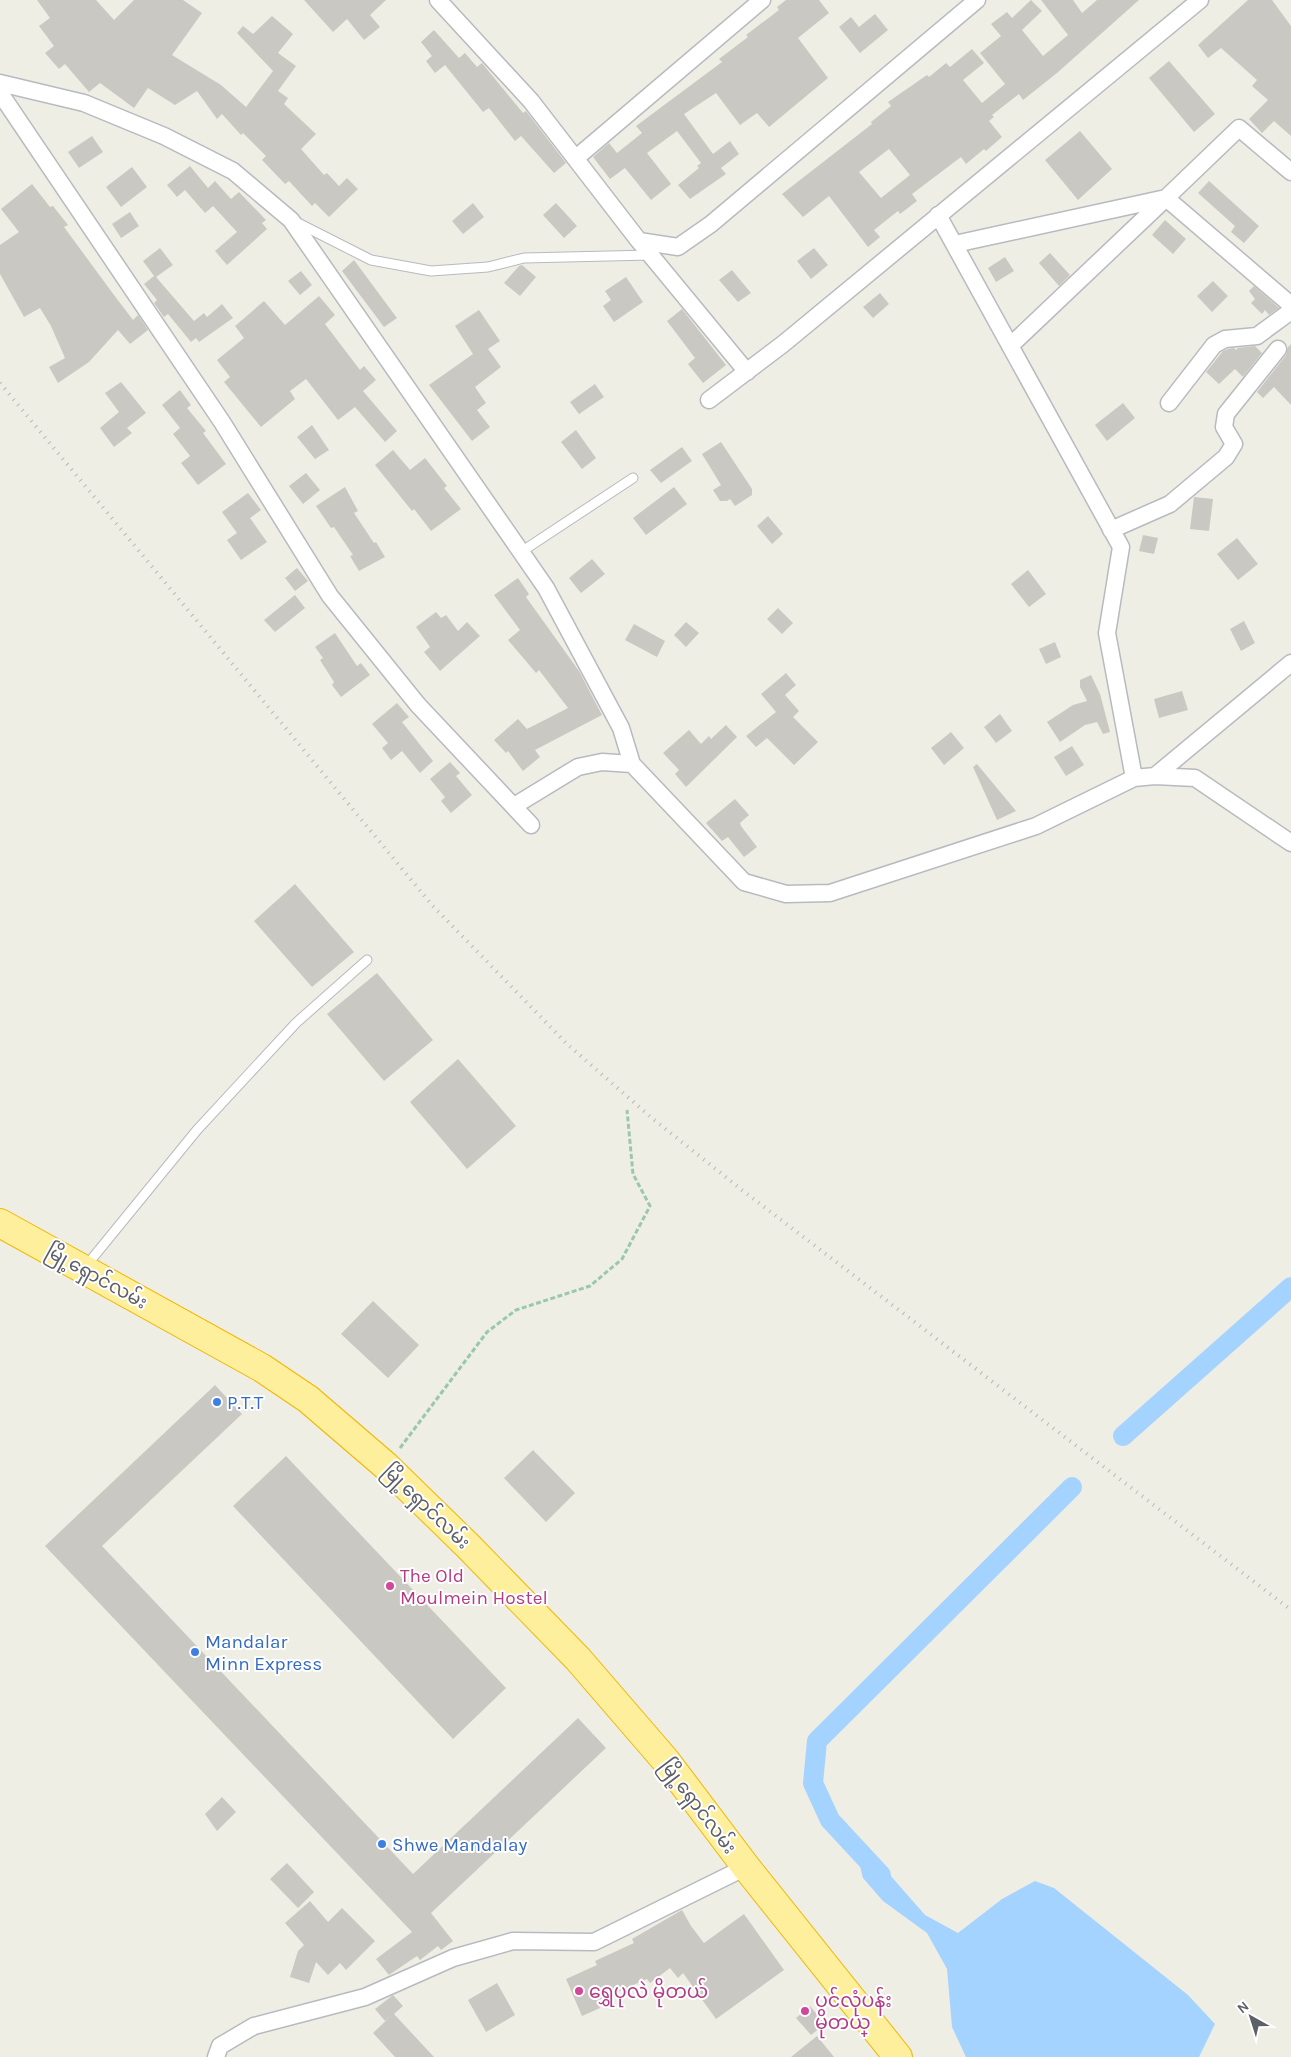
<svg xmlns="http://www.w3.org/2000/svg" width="1291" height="2057" font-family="Karla,'Noto Sans Myanmar',sans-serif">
<rect width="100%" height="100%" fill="#efeee5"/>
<path fill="#a5d3ff" d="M 869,1851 L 925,1915 L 958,1933 L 1002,1899 L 1035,1881 L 1054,1888 L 1188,1995 L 1215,2024 L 1199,2057 L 966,2057 L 952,2027 L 947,1969 L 927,1933 L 883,1901 L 863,1878 L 858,1858 Z"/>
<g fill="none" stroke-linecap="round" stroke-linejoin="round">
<path stroke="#a5d3ff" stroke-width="20" d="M 1123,1436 L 1291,1287
M 881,1875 L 830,1820 L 813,1783 L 817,1741 L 1072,1487"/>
</g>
<path fill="#cac8c2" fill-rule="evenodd" d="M 37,0 L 96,0 L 114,20 L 134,0 L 183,0 L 202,13 L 172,55 L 221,85 L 246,107 L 273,71 L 237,33 L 243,26 L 253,34 L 272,16 L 293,34 L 278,53 L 296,66 L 278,91 L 288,98 L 284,104 L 316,134 L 301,149 L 324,175 L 327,173 L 339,186 L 347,178 L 358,189 L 329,217 L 315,203 L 312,206 L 289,181 L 285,184 L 262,160 L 266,156 L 243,133 L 241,135 L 222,114 L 217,119 L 197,91 L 175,105 L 148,88 L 134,108 L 100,83 L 89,92 L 65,64 L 59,69 L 45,53 L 54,46 L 39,26 L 50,18 Z
M 304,0 L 386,0 L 370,15 L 380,27 L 364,40 L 347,19 L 333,32 Z
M 786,0 L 819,0 L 829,13 L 798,38 L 828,78 L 769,127 L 757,113 L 740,125 L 716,93 L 684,114 L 713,154 L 730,141 L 739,154 L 721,168 L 726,174 L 690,199 L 678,185 L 699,168 L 697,166 L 701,163 L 677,131 L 647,153 L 671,184 L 651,200 L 625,168 L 610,179 L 593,157 L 609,143 L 617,153 L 642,133 L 636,126 L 722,62 L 719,59 L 748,37 L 746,35 L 779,10 L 777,7 Z
M 1031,0 L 1042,11 L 1022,30 L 1043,56 L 1068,35 L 1041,0 L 1073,0 L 1082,13 L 1097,0 L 1139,0 L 1057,73 L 1023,100 L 1019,94 L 992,115 L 994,117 L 989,121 L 1002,137 L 986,151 L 984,149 L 966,164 L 961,157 L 912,194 L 917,201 L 900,214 L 898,211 L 874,230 L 880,237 L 868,247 L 829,196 L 803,217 L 782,194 L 872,124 L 871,122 L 891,106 L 888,102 L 927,75 L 929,77 L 946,63 L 950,67 L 972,49 L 984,63 L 963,80 L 982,103 L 1005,84 L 980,53 L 1001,36 L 991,24 L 1007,12 L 1012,18 ZM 889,149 L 910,175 L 881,198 L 859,172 Z
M 1248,0 L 1272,0 L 1291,26 L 1291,136 L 1274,121 L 1262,133 L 1249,119 L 1268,100 L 1252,86 L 1257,80 L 1221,48 L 1208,58 L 1198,45 Z
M 875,14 L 888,30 L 860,53 L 839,27 L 851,17 L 859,27 Z
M 434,30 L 459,58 L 465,53 L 477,67 L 482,63 L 523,113 L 526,111 L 566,163 L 554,173 L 521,136 L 515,141 L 489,108 L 483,112 L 445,65 L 435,73 L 426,61 L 432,56 L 421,42 Z
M 1169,61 L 1215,114 L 1194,132 L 1149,78 Z
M 1080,131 L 1112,169 L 1078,200 L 1045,160 Z
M 92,136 L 103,152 L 79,168 L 68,152 Z
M 190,166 L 208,188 L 215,181 L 231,199 L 239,192 L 266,220 L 262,223 L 267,229 L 227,265 L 215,251 L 237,232 L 213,206 L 205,213 L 185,190 L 177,197 L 167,185 Z
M 132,167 L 147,187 L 121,207 L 106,187 Z
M 1209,181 L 1259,226 L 1244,243 L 1231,232 L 1235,226 L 1198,193 Z
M 32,184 L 50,207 L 53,206 L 68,225 L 64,227 L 114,295 L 133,320 L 138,315 L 148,330 L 130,344 L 118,330 L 89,362 L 58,383 L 49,367 L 65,358 L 51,326 L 40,308 L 24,317 L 0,274 L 0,245 L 19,232 L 1,209 Z
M 473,203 L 484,217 L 463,234 L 452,221 Z
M 556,203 L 577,226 L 564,238 L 543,215 Z
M 130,212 L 139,226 L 121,238 L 112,224 Z
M 1165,220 L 1186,239 L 1173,254 L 1152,235 Z
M 160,248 L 173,265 L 156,277 L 194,321 L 204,313 L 207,317 L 222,304 L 233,318 L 199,342 L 196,338 L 191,342 L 168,314 L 164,317 L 154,303 L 157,300 L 144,284 L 154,276 L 143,261 Z
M 814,248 L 828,265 L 811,279 L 797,261 Z
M 1050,253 L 1070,275 L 1059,286 L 1039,263 Z
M 1005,257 L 1014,271 L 996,282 L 988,268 Z
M 354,260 L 397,318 L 384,327 L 342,271 Z
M 522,265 L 536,277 L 520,296 L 504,283 L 519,266 Z
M 732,270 L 751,293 L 738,302 L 719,280 Z
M 301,271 L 312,285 L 300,295 L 288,281 Z
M 626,277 L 643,302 L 614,322 L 603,306 L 611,300 L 605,291 Z
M 1213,281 L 1228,296 L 1212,312 L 1197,296 Z
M 1254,286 L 1279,308 L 1269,315 L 1265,310 L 1262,314 L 1251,303 L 1255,299 L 1249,291 Z
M 880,293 L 889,304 L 873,318 L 863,307 Z
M 319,296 L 335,315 L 325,324 L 360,370 L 364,366 L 376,380 L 363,391 L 397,431 L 385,442 L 355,407 L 338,420 L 306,379 L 290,391 L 295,399 L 261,427 L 224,382 L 230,377 L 217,360 L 244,338 L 235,326 L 264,301 L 285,325 Z
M 682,309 L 726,365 L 703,383 L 688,364 L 695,358 L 667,321 Z
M 479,310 L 500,341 L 488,349 L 501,367 L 475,387 L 486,403 L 477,410 L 490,427 L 472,441 L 429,385 L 473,354 L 455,326 Z
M 1291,344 L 1291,405 L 1274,387 L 1263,398 L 1257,392 L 1286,355 L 1288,347 Z
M 1255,346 L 1262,353 L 1243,377 L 1235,369 L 1219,384 L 1206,372 L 1223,351 L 1228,349 L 1234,348 L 1236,350 L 1238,348 Z
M 121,382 L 146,413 L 127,428 L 132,433 L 114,447 L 100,428 L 119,412 L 105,393 Z
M 595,384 L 604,397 L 579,414 L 570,402 Z
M 180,390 L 191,405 L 187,408 L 206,431 L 203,433 L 226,464 L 198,485 L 181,463 L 190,456 L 173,434 L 180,428 L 162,405 Z
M 1123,403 L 1135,418 L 1107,441 L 1095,425 Z
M 312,425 L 329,450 L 315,459 L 297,437 Z
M 576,430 L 596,458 L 582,469 L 561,442 Z
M 721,442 L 752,489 L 752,495 L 735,506 L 730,499 L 727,501 L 720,501 L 713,490 L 721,485 L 702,454 Z
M 682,447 L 692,461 L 661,483 L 650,470 Z
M 393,450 L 410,470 L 425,458 L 447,486 L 444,488 L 461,509 L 431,531 L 414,509 L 412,511 L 375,465 Z
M 306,473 L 320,490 L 303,504 L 289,486 Z
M 345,487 L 358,511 L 354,513 L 374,543 L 376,542 L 385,557 L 359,571 L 350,556 L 353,555 L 334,527 L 331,528 L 316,506 Z
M 674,487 L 687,504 L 646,535 L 633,518 Z
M 248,493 L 261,510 L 250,518 L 267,542 L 241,560 L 227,540 L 237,533 L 222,512 Z
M 1194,497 L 1213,499 L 1209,531 L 1190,529 Z
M 768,516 L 783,534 L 772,544 L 757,526 Z
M 1143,535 L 1158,538 L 1154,554 L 1139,551 Z
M 1237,538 L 1258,564 L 1238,580 L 1217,554 Z
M 592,559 L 605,574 L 581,593 L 569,578 Z
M 297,568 L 308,581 L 295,591 L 285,578 Z
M 1028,570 L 1046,594 L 1029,607 L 1011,584 Z
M 518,578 L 529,594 L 526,597 L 579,671 L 602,715 L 535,750 L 540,757 L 523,771 L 508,751 L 506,753 L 494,740 L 518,719 L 527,729 L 568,708 L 539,670 L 536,673 L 508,640 L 520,630 L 494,595 Z
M 295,595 L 305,608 L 275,632 L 264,620 Z
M 778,608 L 793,623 L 782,634 L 767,619 Z
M 436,612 L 441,618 L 446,615 L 458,631 L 467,622 L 480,636 L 440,671 L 424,652 L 430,647 L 416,627 Z
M 1244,621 L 1255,643 L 1241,651 L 1230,629 Z
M 686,622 L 699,633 L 686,647 L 674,635 Z
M 634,624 L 665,641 L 657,657 L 625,640 Z
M 335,633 L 357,666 L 361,663 L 370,675 L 341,697 L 332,685 L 334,682 L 320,660 L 323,658 L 315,647 Z
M 1055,642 L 1061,657 L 1046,664 L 1039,649 Z
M 786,673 L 796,685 L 785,695 L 799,711 L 793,717 L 818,742 L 794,765 L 767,738 L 756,747 L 746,736 L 776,712 L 761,694 Z
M 1091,675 L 1100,694 L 1110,732 L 1103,734 L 1097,722 L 1085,725 L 1060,742 L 1047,722 L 1073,705 L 1087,701 L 1080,687 L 1080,680 Z
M 1182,691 L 1188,710 L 1159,718 L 1154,699 Z
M 397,703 L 409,717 L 402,722 L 433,761 L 420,773 L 402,751 L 391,760 L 382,748 L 388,743 L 372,724 Z
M 1000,714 L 1012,731 L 996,743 L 984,727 Z
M 726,725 L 737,737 L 686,787 L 675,774 L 679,770 L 663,753 L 689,730 L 701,744 L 709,736 L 711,739 Z
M 951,732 L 964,748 L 944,765 L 931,748 Z
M 1072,746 L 1084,765 L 1066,776 L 1054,757 Z
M 450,762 L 460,773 L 456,776 L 472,795 L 451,813 L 441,801 L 445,797 L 430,779 Z
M 977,764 L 1016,811 L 997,820 L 973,767 Z
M 735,799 L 749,815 L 740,823 L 741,826 L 757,847 L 744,857 L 728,837 L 722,841 L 706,823 Z
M 295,884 L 354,952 L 312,987 L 254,921 Z
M 377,973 L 433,1040 L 384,1081 L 327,1014 Z
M 458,1059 L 516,1126 L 467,1169 L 410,1102 Z
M 373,1301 L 419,1345 L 388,1378 L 341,1334 Z
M 215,1385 L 242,1414 L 102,1546 L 413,1874 L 578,1718 L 606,1748 L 431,1913 L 453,1941 L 441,1950 L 438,1946 L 420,1960 L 417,1956 L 389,1975 L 376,1959 L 412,1932 L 45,1546 Z
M 533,1450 L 575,1493 L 546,1522 L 504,1478 Z
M 286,1456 L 506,1688 L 453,1739 L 233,1506 Z
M 222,1797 L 236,1812 L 217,1831 L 205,1814 Z
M 287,1863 L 314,1892 L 298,1908 L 270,1879 Z
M 310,1901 L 328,1922 L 342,1908 L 375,1941 L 346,1970 L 340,1963 L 328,1975 L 316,1962 L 309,1983 L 290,1977 L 298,1951 L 304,1945 L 285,1923 Z
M 682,1910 L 691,1926 L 704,1943 L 744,1914 L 784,1970 L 716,2019 L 683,1973 L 678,1978 L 670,1968 L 650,1983 L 647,1979 L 597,2001 L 600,2008 L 582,2016 L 566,1979 L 597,1965 L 595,1961 L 634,1943 L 632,1939 Z
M 497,1983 L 515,2015 L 486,2032 L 468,2000 Z
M 393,1995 L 403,2006 L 394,2014 L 434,2057 L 395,2057 L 373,2033 L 392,2015 L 385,2021 L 375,2009 Z
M 810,2006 L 825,2024 L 811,2035 L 796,2018 Z
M 817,2036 L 834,2057 L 791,2057 Z"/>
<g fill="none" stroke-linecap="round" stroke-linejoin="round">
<defs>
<path id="service" d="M 296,222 L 371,260 L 431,271 L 488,267 L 524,258 L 651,255
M 521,552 L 633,478
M 86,1266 L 197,1130 L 296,1023 L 367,960"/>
<path id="minor" d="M 438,0 L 531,101 L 639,241 L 747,372
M 0,83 L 84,103 L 164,136 L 233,171 L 291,220 L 546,588 L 621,728 L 632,764 L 744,882 L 786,894 L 830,893 L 1036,826 L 1134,778 L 1155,776 L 1195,778 L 1291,843
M 0,93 L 222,422 L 330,596 L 418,705 L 531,825
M 576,158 L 762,0
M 938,215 L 1121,547 L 1107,633 L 1134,778
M 639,241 L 678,247 L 711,224 L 977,0
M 955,244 L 1166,198 L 1239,128 L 1291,172
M 1010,346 L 1166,198 L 1291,305
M 709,400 L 783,344 L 1200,0
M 1169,403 L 1214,345 L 1225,339 L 1257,336 L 1291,311
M 1111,530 L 1170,504 L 1226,457 L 1234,444 L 1224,427 L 1226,414 L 1278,349
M 1155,776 L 1291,663
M 514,806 L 578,767 L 602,762 L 632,764
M 216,2057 L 220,2046 L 254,2026 L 365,1997 L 453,1958 L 513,1941 L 594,1942 L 746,1867"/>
<path id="trunk" d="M 0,1223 L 262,1368 L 308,1399 L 386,1466 L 468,1546 L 578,1659 L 666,1761 L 746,1867 L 898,2057"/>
</defs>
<use href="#service" stroke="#b7babf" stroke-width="11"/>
<use href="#minor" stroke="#b7babf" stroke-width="19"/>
<use href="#trunk" stroke="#f4b600" stroke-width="30"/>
<path stroke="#9ac8aa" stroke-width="3" stroke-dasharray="5 2.5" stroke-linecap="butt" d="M 400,1448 L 487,1332 L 516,1310 L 590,1286 L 622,1259 L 650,1206 L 633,1174 L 627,1110"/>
<use href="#service" stroke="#fff" stroke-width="9"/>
<use href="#minor" stroke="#fff" stroke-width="16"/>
<use href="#trunk" stroke="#feef9c" stroke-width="28"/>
<path stroke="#b6b7b7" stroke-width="4" stroke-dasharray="1 6" stroke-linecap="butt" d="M 0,383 L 432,905 L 567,1044 L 653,1119 L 742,1190 L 1291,1610"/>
</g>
<g fill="#3f7fe0" stroke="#fff" stroke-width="2">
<circle cx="217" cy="1402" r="5"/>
<circle cx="195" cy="1652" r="5"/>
<circle cx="382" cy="1844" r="5"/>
</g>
<g fill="#d1479c" stroke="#fff" stroke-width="2">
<circle cx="390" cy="1586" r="5"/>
<circle cx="579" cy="1991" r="5"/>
<circle cx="805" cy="2011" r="5"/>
</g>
<g text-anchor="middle" stroke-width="4" stroke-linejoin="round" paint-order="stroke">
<g font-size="19" fill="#5d6066" stroke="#fff">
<text transform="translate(97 1276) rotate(29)" y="7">မြို့ရှောင်လမ်း</text>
<text transform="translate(427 1506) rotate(44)" y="7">မြို့ရှောင်လမ်း</text>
<text transform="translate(699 1806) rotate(53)" y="7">မြို့ရှောင်လမ်း</text>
</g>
<g font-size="19" fill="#366cbe" stroke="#fff" text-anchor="start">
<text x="227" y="1409">P.T.T</text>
<text x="205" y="1648">Mandalar<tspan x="205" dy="22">Minn Express</tspan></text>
<text x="392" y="1851">Shwe Mandalay</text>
</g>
<g font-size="19" fill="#b23c85" stroke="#fff" text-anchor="start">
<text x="400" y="1582">The Old<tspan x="400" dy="22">Moulmein Hostel</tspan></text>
<text x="589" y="1998">ရွှေပုလဲ မိုတယ်</text>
<text x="815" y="2007">ပင်လုံပန်း<tspan x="815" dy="22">မိုတယ္</tspan></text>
</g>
</g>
<g transform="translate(1251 2017) rotate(321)" stroke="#ffffff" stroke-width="4" paint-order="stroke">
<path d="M0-4L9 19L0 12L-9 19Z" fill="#5d6066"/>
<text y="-8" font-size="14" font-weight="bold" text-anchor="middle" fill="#5d6066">N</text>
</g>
</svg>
